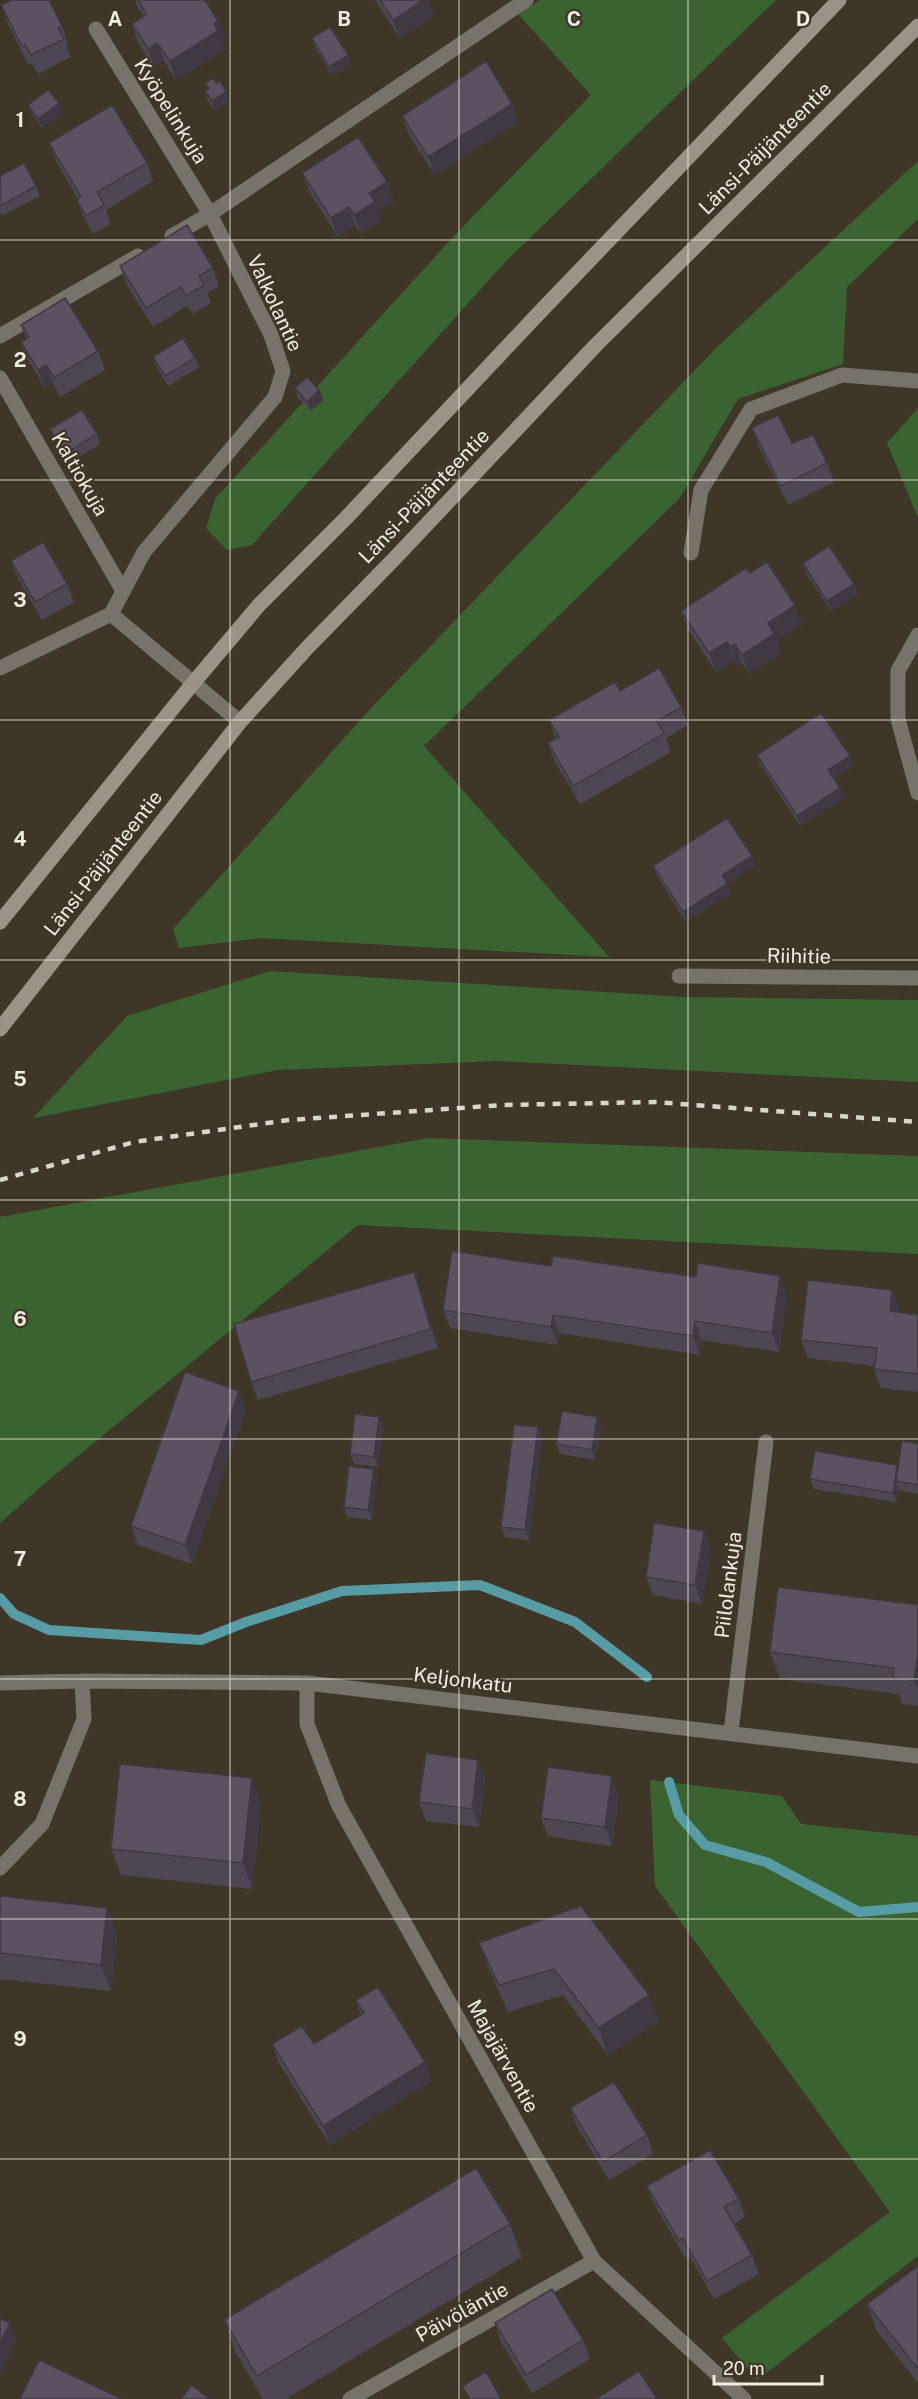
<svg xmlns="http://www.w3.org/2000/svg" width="918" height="2399" font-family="'Public Sans',sans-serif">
<rect width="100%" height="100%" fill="#3e3727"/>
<path fill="#3a6331" d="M 540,0 L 776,0 L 504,263 L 252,545 L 227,550 L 206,528 L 215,499 L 453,237 L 591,95 L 518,14 Z
M 918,161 L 918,219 L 847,287 L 843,364 L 738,399 L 679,499 L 424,746 L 609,957 L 259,938 L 179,948 L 173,929 L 372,707 L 717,347 Z
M 918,408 L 918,518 L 887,443 Z
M 270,971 L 685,997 L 918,1000 L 918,1082 L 497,1061 L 278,1070 L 33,1118 L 127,1016 Z
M 428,1138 L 918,1156 L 918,1254 L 358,1225 L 44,1484 L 0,1523 L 0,1217 Z
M 650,1780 L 782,1796 L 801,1824 L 918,1836 L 918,2256 L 757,2380 L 722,2338 L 890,2212 L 655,1886 Z"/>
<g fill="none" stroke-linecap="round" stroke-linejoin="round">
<path stroke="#579ba4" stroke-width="10" d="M 0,1598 L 14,1614 L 49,1630 L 201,1640 L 246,1622 L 342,1591 L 480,1585 L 575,1622 L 647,1677
M 669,1782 L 679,1815 L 705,1845 L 766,1862 L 859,1912 L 918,1907"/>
<path stroke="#77736b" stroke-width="15" d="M 96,29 L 210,214 L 172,236
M 0,336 L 138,256
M 0,378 L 123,591
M 350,2399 L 594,2261"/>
<path stroke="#77736b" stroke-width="15" d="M 691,553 L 701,490 L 751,409 L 842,375 L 918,381
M 918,635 L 898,671 L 898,719 L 918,793
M 0,668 L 111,614 L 144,552 L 275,397 L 283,371 L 271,335 L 210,214 L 526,0
M 679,976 L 918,978
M 0,1683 L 82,1681 L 307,1683 L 918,1756
M 307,1683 L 307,1724 L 339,1806 L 594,2261 L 744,2399
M 731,1732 L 766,1442
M 0,1868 L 42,1824 L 84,1719 L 82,1681"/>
<path stroke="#77736b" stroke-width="15" d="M 111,614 L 240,722"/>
<path stroke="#9b9387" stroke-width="15" d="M 0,922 L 194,682 L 259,605 L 346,518 L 538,314 L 839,0
M 0,1029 L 240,722 L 307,648 L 395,558 L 596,345 L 918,26"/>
<path stroke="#d9d5ca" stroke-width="4.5" stroke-dasharray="8 8" stroke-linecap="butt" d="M 0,1180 L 134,1142 L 289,1120 L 503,1105 L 655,1102 L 918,1122"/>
</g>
<path fill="#4f4653" d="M 135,0 L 205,0 L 218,21 L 225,39 L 222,42 L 225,49 L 176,80 L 164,61 L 154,68 L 138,43 L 132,24 L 144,16 L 138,8 Z
M 375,0 L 428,0 L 434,16 L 400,38 Z
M 1,5 L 62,26 L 68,44 L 66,45 L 71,57 L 38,74 L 32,63 L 28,65 L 8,24 Z
M 312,38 L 348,55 L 351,64 L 333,76 L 315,48 Z
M 205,83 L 230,101 L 215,111 L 208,101 L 205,91 L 208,89 Z
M 59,103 L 62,113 L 42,128 L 32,114 L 28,105 Z
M 512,104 L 518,122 L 435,175 L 409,135 L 402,116 Z
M 49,143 L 147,163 L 153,181 L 106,210 L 111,224 L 93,234 L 84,218 L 77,200 L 78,199 L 56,161 Z
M 302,173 L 394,201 L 378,211 L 381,221 L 361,233 L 355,225 L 338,237 L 309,191 Z
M 0,176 L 36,186 L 40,196 L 2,216 L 0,213 Z
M 120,266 L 213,268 L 219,286 L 207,293 L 211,303 L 193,314 L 187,306 L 153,327 L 127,285 Z
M 21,325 L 98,351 L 105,370 L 60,397 L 53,383 L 45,388 L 28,360 L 21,342 L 26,339 Z
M 153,357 L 195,358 L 199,367 L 168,386 L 156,366 Z
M 295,388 L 319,390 L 323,400 L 311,411 L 298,398 Z
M 752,428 L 792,443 L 827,463 L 834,482 L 788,505 L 759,447 Z
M 50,429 L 97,434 L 100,444 L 68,463 L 54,439 Z
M 11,561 L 67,584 L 74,602 L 42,620 L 18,579 Z
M 803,563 L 858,594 L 831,611 L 806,573 Z
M 750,573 L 802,624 L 777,640 L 781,653 L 749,674 L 742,663 L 737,666 L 734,661 L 716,672 L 688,629 L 681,611 Z
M 620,691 L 681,707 L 688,725 L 666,738 L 671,752 L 580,804 L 555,762 L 548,743 L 556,739 L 549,720 Z
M 757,755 L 850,756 L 853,766 L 834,778 L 840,788 L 844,798 L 800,826 L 760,764 Z
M 653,866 L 755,866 L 727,884 L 731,893 L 686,922 L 657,876 Z
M 551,1266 L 787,1295 L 779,1352 L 702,1340 L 700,1355 L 559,1333 L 558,1345 L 450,1328 L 443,1310 Z
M 414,1272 L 421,1291 L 438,1348 L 258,1400 L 251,1382 Z
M 892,1290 L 899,1308 L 898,1312 L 918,1315 L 918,1392 L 881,1388 L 874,1369 L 875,1366 L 808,1358 L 801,1340 Z
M 246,1409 L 192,1564 L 138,1545 L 131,1526 Z
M 379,1417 L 383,1427 L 378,1467 L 354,1464 L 350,1454 Z
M 601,1426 L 595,1460 L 560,1454 L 556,1444 Z
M 538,1427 L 542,1437 L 529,1540 L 505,1537 L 501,1527 Z
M 918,1444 L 918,1494 L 899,1490 L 898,1488 L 896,1502 L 814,1489 L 810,1479 L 898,1467 Z
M 377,1479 L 372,1520 L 347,1517 L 344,1507 Z
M 704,1531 L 711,1549 L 702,1604 L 653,1595 L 646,1577 Z
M 918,1605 L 918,1706 L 902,1704 L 899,1694 L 780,1679 L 770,1652 Z
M 485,1778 L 479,1827 L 426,1821 L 419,1802 Z
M 619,1795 L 612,1846 L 548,1836 L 541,1818 Z
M 261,1804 L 252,1889 L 121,1875 L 111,1849 Z
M 0,1896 L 107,1908 L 117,1935 L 111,1991 L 0,1979 Z
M 581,1906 L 659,2021 L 608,2055 L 563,1995 L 508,2012 L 489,1969 L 479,1943 Z
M 356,2000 L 432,2081 L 330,2145 L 279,2063 L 272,2044 L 314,2044 L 361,2015 Z
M 570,2108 L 647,2135 L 653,2154 L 609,2180 L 577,2127 Z
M 647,2186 L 739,2199 L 745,2217 L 734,2224 L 752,2255 L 759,2274 L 714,2299 L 690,2257 L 686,2259 L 654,2204 Z
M 510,2224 L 522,2257 L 286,2399 L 263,2399 L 236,2353 L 224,2320 Z
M 918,2266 L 918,2383 L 877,2331 L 867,2304 Z
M 495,2323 L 583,2340 L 590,2359 L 532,2393 L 501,2342 Z"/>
<path fill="#403944" d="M 423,0 L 428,0 L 434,16 L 400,38 L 393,20 Z
M 218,21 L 225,39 L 222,42 L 225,49 L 176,80 L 170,61 Z
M 157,43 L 164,61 L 154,68 L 148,49 Z
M 348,55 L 351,64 L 333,76 L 329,67 Z
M 226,92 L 230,101 L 215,111 L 212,101 Z
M 59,103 L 62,113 L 42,128 L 38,119 Z
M 512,104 L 518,122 L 435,175 L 428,157 Z
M 387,182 L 394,201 L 378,211 L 381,221 L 361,233 L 354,215 L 369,193 Z
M 349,207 L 355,225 L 338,237 L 331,218 Z
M 46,365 L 53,383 L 45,388 L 38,370 Z
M 319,390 L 323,400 L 311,411 L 307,402 Z
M 854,584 L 858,594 L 831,611 L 827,601 Z
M 795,605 L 802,624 L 777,640 L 781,653 L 749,674 L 742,655 L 768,623 Z
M 727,642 L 734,661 L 716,672 L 709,653 Z
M 735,644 L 742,663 L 737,666 L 730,647 Z
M 850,756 L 853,766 L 832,780 L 828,770 Z
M 840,788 L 844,798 L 800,826 L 797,816 Z
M 752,856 L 755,866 L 727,884 L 731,893 L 686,922 L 683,912 L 722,875 Z
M 414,1272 L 421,1291 L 438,1348 L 431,1329 Z
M 780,1276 L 787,1295 L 779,1352 L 772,1333 Z
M 892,1290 L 899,1308 L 896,1330 L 890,1311 Z
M 553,1315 L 559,1333 L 558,1345 L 551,1327 Z
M 695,1321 L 702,1340 L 700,1355 L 693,1336 Z
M 239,1391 L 246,1409 L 192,1564 L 185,1545 Z
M 379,1417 L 383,1427 L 378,1467 L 374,1457 Z
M 597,1417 L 601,1426 L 595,1460 L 592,1450 Z
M 538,1427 L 542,1437 L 529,1540 L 525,1530 Z
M 897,1465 L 900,1474 L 896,1481 L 898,1488 L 896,1502 L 893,1493 Z
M 374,1469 L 377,1479 L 372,1520 L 368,1510 Z
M 704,1531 L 711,1549 L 702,1604 L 695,1585 Z
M 918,1652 L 918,1690 L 914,1680 Z
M 478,1760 L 485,1778 L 479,1827 L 472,1809 Z
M 612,1776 L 619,1795 L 612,1846 L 605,1827 Z
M 252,1778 L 261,1804 L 252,1889 L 243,1863 Z
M 107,1908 L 117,1935 L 111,1991 L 101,1965 Z
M 649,1995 L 659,2021 L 608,2055 L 599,2028 Z
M 425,2062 L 432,2081 L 330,2145 L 323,2126 Z
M 10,2323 L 16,2342 L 0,2375 L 0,2343 Z"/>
<path fill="#5c5161" stroke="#403944" stroke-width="1.5" d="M 12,0 L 49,0 L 62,26 L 58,28 L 64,39 L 31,55 L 25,44 L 22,46 L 1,5 Z
M 138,0 L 205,0 L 218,21 L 214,24 L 218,31 L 170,61 L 157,43 L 148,49 L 132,24 L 147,14 Z
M 380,0 L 423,0 L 393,20 Z
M 330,27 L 348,55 L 329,67 L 312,38 Z
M 486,61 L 512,104 L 428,157 L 402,116 Z
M 213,78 L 216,83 L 220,81 L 226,92 L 212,101 L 205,91 L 209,88 L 205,83 Z
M 48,90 L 59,103 L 38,119 L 28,105 Z
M 112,105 L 147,163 L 97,192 L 104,205 L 86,216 L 77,200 L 81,197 L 49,143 Z
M 358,137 L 387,182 L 369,193 L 375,202 L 354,215 L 349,207 L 331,218 L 302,173 Z
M 24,163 L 36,186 L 0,206 L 0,176 Z
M 187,225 L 213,268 L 199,276 L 204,285 L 186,296 L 181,287 L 146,308 L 120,266 Z
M 65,298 L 98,351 L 54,378 L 46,365 L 38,370 L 21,342 L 29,337 L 21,325 Z
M 183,338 L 195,358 L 165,376 L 153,357 Z
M 307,377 L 319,390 L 307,402 L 295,388 Z
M 82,410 L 97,434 L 65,454 L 50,429 Z
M 778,415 L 792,443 L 813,435 L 827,463 L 781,486 L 752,428 Z
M 43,542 L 67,584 L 35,602 L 11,561 Z
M 829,546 L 854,584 L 827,601 L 803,563 Z
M 767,562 L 795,605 L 768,623 L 774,634 L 742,655 L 735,644 L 730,647 L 727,642 L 709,653 L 681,611 L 746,568 L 750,573 Z
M 659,668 L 681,707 L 657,721 L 664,734 L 573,786 L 548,743 L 559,737 L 549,720 L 615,682 L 620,691 Z
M 821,713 L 850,756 L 828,770 L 840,788 L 797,816 L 757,755 Z
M 727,818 L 752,856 L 722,875 L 727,884 L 683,912 L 653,866 Z
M 452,1251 L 551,1266 L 553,1256 L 696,1277 L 698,1263 L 780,1276 L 772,1333 L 695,1321 L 693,1336 L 553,1315 L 551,1327 L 443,1310 Z
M 414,1272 L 431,1329 L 251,1382 L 234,1324 Z
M 808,1280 L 892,1290 L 890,1311 L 918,1315 L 918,1374 L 874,1369 L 877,1348 L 801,1340 Z
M 185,1372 L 239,1391 L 185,1545 L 131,1526 Z
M 562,1411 L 597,1417 L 592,1450 L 556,1444 Z
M 355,1414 L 379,1417 L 374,1457 L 350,1454 Z
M 514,1425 L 538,1427 L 525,1530 L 501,1527 Z
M 902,1441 L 918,1444 L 918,1485 L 896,1481 Z
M 815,1451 L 897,1465 L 893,1493 L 810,1479 Z
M 349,1466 L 374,1469 L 368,1510 L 344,1507 Z
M 654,1523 L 704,1531 L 695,1585 L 646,1577 Z
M 778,1587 L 918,1605 L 918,1652 L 914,1680 L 893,1678 L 894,1668 L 770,1652 Z
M 426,1753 L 478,1760 L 472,1809 L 419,1802 Z
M 120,1764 L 252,1778 L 243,1863 L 111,1849 Z
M 548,1767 L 612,1776 L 605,1827 L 541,1818 Z
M 0,1896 L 107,1908 L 101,1965 L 0,1953 Z
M 581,1906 L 649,1995 L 599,2028 L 554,1969 L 499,1985 L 479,1943 Z
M 378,1987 L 425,2062 L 323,2126 L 272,2044 L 302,2026 L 314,2044 L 364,2013 L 356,2000 Z
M 614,2082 L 647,2135 L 603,2162 L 570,2108 Z
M 710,2150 L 739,2199 L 724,2207 L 752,2255 L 707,2281 L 683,2238 L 679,2241 L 647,2186 Z
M 476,2168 L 510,2224 L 257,2376 L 224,2320 Z
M 918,2266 L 918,2369 L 867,2304 Z
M 552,2289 L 583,2340 L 526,2375 L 495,2323 Z
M 0,2319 L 10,2323 L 0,2343 Z
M 39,2360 L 122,2399 L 20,2399 Z
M 639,2371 L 657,2399 L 596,2399 Z
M 486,2372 L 501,2399 L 470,2399 L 462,2386 Z
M 192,2385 L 209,2399 L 181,2399 Z"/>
<path fill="none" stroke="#f0ece2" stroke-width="1.5" stroke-opacity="0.55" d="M 230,0 L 230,2399M 459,0 L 459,2399M 688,0 L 688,2399M 0,240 L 918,240M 0,480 L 918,480M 0,720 L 918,720M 0,960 L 918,960M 0,1200 L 918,1200M 0,1439 L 918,1439M 0,1679 L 918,1679M 0,1919 L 918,1919M 0,2159 L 918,2159"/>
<g text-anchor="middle" stroke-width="4.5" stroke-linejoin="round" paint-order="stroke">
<g font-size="20" fill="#f0ece2" stroke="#3e3727">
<text transform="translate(171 111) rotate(58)" y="7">Kyöpelinkuja</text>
<text transform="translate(765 148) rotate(-45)" y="7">Länsi-Päijänteentie</text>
<text transform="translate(275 303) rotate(65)" y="7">Valkolantie</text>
<text transform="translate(80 474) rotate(60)" y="7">Kaltiokuja</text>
<text transform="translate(424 496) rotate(-46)" y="7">Länsi-Päijänteentie</text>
<text transform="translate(103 863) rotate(-52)" y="7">Länsi-Päijänteentie</text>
<text transform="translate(799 956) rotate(1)" y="7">Riihitie</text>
<text transform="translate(728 1585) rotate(-83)" y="7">Piilolankuja</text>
<text transform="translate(463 1680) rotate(7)" y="7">Keljonkatu</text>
<text transform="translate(503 2056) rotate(61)" y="7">Majajärventie</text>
<text transform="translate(462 2312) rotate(-29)" y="7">Päivöläntie</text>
</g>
</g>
<g font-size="20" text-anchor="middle" font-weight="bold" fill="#f0ece2" stroke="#3e3727" stroke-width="4.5" stroke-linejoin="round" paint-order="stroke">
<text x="115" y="26">A</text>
<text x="344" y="26">B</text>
<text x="574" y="26">C</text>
<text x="803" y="26">D</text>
<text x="20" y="127">1</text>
<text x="20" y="367">2</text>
<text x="20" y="607">3</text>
<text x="20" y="846">4</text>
<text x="20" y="1086">5</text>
<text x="20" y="1326">6</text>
<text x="20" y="1566">7</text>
<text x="20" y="1806">8</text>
<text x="20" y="2046">9</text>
</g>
<path d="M714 2375v9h108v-9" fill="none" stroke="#f0ece2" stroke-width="3"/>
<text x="723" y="2375" font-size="18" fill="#f0ece2" stroke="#3e3727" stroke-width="4.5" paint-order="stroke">20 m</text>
</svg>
